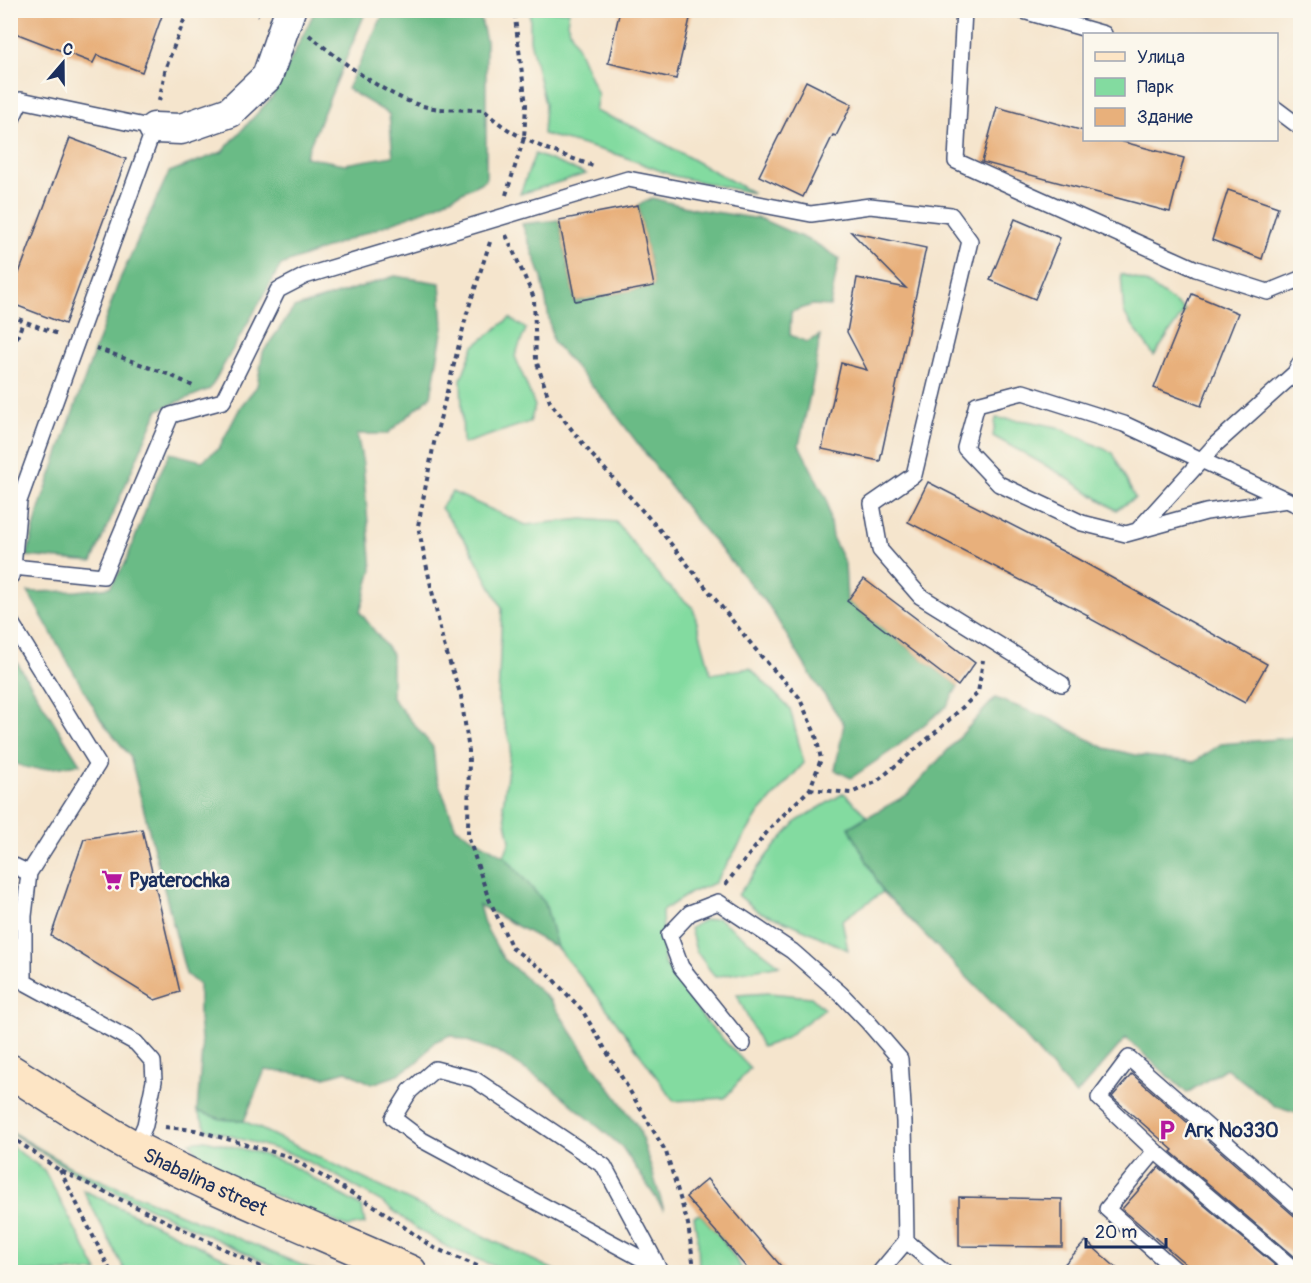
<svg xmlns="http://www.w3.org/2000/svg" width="1311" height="1283" font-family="Pangolin,sans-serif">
<rect width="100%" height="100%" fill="#fbf7ec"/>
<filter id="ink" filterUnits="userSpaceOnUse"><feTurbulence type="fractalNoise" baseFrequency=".0167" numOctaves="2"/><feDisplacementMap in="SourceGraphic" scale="12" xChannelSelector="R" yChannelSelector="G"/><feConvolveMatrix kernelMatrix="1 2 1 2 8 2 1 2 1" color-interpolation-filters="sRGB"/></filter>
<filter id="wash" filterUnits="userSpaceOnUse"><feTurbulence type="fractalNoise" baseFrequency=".008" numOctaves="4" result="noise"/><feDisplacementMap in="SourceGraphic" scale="24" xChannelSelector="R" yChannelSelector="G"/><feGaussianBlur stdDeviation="1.35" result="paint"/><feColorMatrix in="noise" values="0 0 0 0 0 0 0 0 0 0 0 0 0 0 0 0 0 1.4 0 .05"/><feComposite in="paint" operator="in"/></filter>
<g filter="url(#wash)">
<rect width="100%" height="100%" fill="#f5e5cd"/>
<path fill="#83dba0" stroke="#4f857f" stroke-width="1.5" d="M 530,11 L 569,11 L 567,23 L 598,95 L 595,111 L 634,127 L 753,193 L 674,176 L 619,155 L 543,134 L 545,104 L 530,40 Z
M 535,154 L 586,174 L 520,194 Z
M 1121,274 L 1147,283 L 1185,310 L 1154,356 L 1124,313 Z
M 510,318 L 526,329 L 515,356 L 535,406 L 530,422 L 463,444 L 461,379 L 474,346 Z
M 996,418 L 1027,421 L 1057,427 L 1113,453 L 1135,498 L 1116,510 L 1059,473 L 993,436 Z
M 452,492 L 526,525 L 583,519 L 616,522 L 665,583 L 693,608 L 711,674 L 750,668 L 790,709 L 804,763 L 759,813 L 715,883 L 690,893 L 662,911 L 664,963 L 704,1019 L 750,1068 L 725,1098 L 674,1101 L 602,1002 L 557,948 L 545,903 L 504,856 L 510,841 L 503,806 L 511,746 L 498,701 L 502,608 L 469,546 L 441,508 Z
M 844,793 L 867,816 L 849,827 L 883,892 L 842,920 L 848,950 L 792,924 L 759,912 L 738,895 L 768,854 L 797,821 Z
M 718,918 L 780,965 L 715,977 L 696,951 L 690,928 L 702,921 Z
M 769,993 L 811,997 L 824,1009 L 784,1039 L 762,1047 L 737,995 Z
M 197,1111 L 221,1119 L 244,1121 L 558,1272 L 509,1272 L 447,1247 L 417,1229 L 382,1202 L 328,1171 L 289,1153 L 207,1129 Z
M 10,1131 L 72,1168 L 318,1272 L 286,1272 L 73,1172 L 11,1133 Z
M 205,1140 L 255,1152 L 287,1163 L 362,1207 L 365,1224 L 347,1227 L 233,1178 L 201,1159 L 190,1142 Z
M 11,1146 L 44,1170 L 98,1272 L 11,1272 Z
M 83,1190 L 253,1272 L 126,1272 Z
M 700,1214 L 723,1240 L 744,1272 L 699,1272 L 698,1242 L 694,1216 Z"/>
<path fill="#6abb86" stroke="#427572" stroke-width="1.5" d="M 315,11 L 366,11 L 305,157 L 345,164 L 393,156 L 389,114 L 347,89 L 385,11 L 479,11 L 486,41 L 486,180 L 431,208 L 281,265 L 210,389 L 158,410 L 92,562 L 27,556 L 40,506 L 119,281 L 169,172 L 222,152 L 272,97 Z
M 652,198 L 695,209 L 761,219 L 815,243 L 839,258 L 830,306 L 812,305 L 791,312 L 790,335 L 807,342 L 820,335 L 814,376 L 799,445 L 827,500 L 832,537 L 845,564 L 847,601 L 958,686 L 947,706 L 894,749 L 851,778 L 835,770 L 844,724 L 812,677 L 769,606 L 695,519 L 608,404 L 553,342 L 542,278 L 522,224 L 559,220 L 575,301 L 654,286 L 638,205 Z
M 395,276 L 440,283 L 443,327 L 431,396 L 387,434 L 357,434 L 363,464 L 372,570 L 360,612 L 392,654 L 392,698 L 433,747 L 436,776 L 456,828 L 504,856 L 545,903 L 557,948 L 479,905 L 484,924 L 503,958 L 551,1001 L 596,1069 L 639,1128 L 664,1210 L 622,1147 L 549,1085 L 499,1052 L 450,1035 L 434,1042 L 419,1061 L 395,1076 L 372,1084 L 346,1071 L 325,1077 L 265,1070 L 244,1121 L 221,1119 L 197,1111 L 202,1050 L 199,1017 L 199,985 L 186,974 L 130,756 L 101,720 L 28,592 L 77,591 L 110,587 L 125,564 L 159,475 L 170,453 L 202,461 L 219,448 L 241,406 L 257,386 L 263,352 L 294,308 Z
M 11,653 L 80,764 C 58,767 28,775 11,760 Z
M 995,698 L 1048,718 L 1105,748 L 1136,755 L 1194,762 L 1221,744 L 1300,737 L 1300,1113 L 1275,1106 L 1226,1068 L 1187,1093 L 1126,1038 L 1076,1095 L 1016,1027 L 883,892 L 849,827 L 907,795 Z"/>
<g id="blocks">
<path fill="#e8b07b" d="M 10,10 L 164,10 L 142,72 L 97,55 L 93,63 L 10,31 Z
M 620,10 L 692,10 L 676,79 L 608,63 Z
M 806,81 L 852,104 L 836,136 L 833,135 L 803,197 L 759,176 Z
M 997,107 L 1084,131 L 1084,140 L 1116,140 L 1184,158 L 1170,212 L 982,162 Z
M 70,138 L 126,159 L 65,324 L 10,303 L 10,297 Z
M 1228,190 L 1278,207 L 1262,259 L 1212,240 Z
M 638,205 L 654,286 L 575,301 L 559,220 Z
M 1015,219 L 1060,238 L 1035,299 L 990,280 Z
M 851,232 L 926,248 L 880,461 L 822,449 L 841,363 L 867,370 L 847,332 L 857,278 L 906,288 Z
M 1192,294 L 1238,313 L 1201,406 L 1154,388 Z
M 928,482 L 1076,558 L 1267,664 L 1245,703 L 1087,617 L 1088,615 L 908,522 Z
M 864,579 L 975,663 L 958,686 L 847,601 Z
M 142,829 L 180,992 L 155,1000 L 51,936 L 84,839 Z
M 1132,1074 L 1300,1221 L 1300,1262 L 1171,1152 L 1173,1150 L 1112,1097 Z
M 1159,1167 L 1283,1272 L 1195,1272 L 1122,1209 Z
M 707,1179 L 786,1272 L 750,1272 L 723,1240 L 686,1197 Z
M 959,1197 L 1062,1199 L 1062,1247 L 959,1246 Z
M 1086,1241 L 1121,1272 L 1057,1272 Z"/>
</g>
</g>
<g filter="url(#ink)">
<use href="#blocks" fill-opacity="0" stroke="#3c4a6f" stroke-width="1.5"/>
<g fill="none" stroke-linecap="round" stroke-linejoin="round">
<defs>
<path id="lane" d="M 964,10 L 956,161 L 1196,269 L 1268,292 L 1300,279
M 1020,10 L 1104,34
M 1276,109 L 1300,127
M 10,123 L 21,100 L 154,128 L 19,501 L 13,567 L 11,576
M 1287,500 L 1206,512 L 1126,534 L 1082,523 L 999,484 L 965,448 L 977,404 L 1023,392 L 1124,424 L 1287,500 L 1300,506
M 1138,530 L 1216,444 L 1295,373 L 1300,363
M 13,567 L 103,576 L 171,415 L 223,401 L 278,290 L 305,276 L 628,179 L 811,214 L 870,206 L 951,215 L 970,241 L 914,475 L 872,504 L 880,550 L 920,596 L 1062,684
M 10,621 L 98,764 L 29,873
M 10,864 L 29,873 L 24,916 L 24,982 L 136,1043 L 153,1062 L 154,1081 L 145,1125 L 135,1148
M 743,1044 L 681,967 L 669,935 L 690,913 L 718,902 L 792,951 L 841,994 L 868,1022 L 900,1059 L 904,1122 L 906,1241
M 1155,1151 L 1297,1272
M 657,1267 L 422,1140 L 393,1118 L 410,1091 L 435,1069 L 474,1079 L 604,1166 L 654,1259 L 660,1272
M 880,1272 L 906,1241 L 944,1272
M 1178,1272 L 1107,1209 L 1155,1151 L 1099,1098 L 1129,1058 L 1300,1208"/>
<path id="street" d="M 154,128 L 181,129 L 230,112 L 267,77 L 290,10"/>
<g id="secondary">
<path id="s1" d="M 10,1071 C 52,1097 92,1125 135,1148 C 224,1194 318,1231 410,1272"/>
</g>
</defs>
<use href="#lane" stroke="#3c4a6f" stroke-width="18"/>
<use href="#street" stroke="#3c4a6f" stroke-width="33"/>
<use href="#secondary" stroke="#3c4a6f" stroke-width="36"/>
<path stroke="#3c4a6f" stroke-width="4" stroke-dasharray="4.5 4.5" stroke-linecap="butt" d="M 251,10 L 259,15
M 309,35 C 340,60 385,96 423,106 C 440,111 466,109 484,110 C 513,140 558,153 596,167
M 159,101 L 166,67 L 188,10
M 506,195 L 524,138 L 526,105 L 514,10
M 506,235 L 534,298 L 536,360 L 550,402 L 592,455 L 659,529 L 760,655 L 799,697 L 816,736 L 821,759 L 810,789 L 772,826 L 725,885
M 490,242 L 467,313 L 434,443 L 418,526 L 443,642 L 461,696 L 469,751 L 468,836 L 488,897 L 512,948 L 547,973 L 582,1010 L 666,1152 L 688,1224 L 693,1261 L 693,1272
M 10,316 L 58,334
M 96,348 L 170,375 L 195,387
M 10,355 L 23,322
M 810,789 L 851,793 L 876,782 L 937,731 L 978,693 L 983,660
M 165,1127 L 195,1130 L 287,1156 L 376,1207 L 432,1247 L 492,1272
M 10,1136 L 59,1170 L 272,1272
M 60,1170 L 111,1272"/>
<use href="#lane" stroke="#fff" stroke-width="15"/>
<use href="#street" stroke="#fff" stroke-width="30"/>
<use href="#secondary" stroke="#fde5c5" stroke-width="33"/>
</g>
</g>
<defs>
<symbol id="supermarket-bare" viewBox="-9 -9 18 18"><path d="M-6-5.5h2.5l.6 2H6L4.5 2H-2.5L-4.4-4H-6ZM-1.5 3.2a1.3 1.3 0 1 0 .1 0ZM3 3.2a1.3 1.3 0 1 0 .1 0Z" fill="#b5179e" stroke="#fbf7ec" stroke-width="2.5" paint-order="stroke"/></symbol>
<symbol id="parking-bare" viewBox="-9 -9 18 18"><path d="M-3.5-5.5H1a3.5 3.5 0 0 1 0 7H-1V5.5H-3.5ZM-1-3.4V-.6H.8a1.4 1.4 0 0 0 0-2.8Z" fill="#b5179e" stroke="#fbf7ec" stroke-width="2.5" paint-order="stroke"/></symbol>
</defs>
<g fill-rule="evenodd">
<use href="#supermarket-bare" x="97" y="865" width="30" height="30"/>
<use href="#parking-bare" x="1152" y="1115" width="30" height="30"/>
</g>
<g text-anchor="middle" stroke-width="5" stroke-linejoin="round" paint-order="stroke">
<g font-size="20" font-weight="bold" fill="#1b2f5e" stroke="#fbf7ec" text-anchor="start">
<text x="129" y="887">Pyaterochka</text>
<text x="1184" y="1137">Агк №330</text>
</g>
<g font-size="20" fill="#1b2f5e" stroke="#fbf7ec">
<text dy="7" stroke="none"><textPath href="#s1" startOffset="225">Shabalina street</textPath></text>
</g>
</g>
<rect width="1311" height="1283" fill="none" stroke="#fbf7ec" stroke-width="36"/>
<rect x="1083" y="33" width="195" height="108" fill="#fbf7ec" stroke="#a1a7b3" stroke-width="1.5"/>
<rect x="1095" y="52" width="30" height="9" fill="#fde5c5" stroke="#a1a7b3" stroke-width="1.5"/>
<text x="1137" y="63" font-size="18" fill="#1b2f5e">Улица</text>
<rect x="1095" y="78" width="30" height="18" fill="#83dba0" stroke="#a1a7b3" stroke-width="1.5"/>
<text x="1137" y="93" font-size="18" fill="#1b2f5e">Парк</text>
<rect x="1095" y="108" width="30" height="18" fill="#e8b07b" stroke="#a1a7b3" stroke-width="1.5"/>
<text x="1137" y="123" font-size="18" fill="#1b2f5e">Здание</text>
<g transform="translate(63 63) rotate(20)" stroke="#fbf7ec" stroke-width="4.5" paint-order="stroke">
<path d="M0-4.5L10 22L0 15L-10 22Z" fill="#1b2f5e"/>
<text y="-9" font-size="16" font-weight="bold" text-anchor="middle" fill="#1b2f5e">С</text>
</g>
<path d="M1086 1238v9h80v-9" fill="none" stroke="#1b2f5e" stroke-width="3"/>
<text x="1095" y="1238" font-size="18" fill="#1b2f5e" stroke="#fbf7ec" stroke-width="4.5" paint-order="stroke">20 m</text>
</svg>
